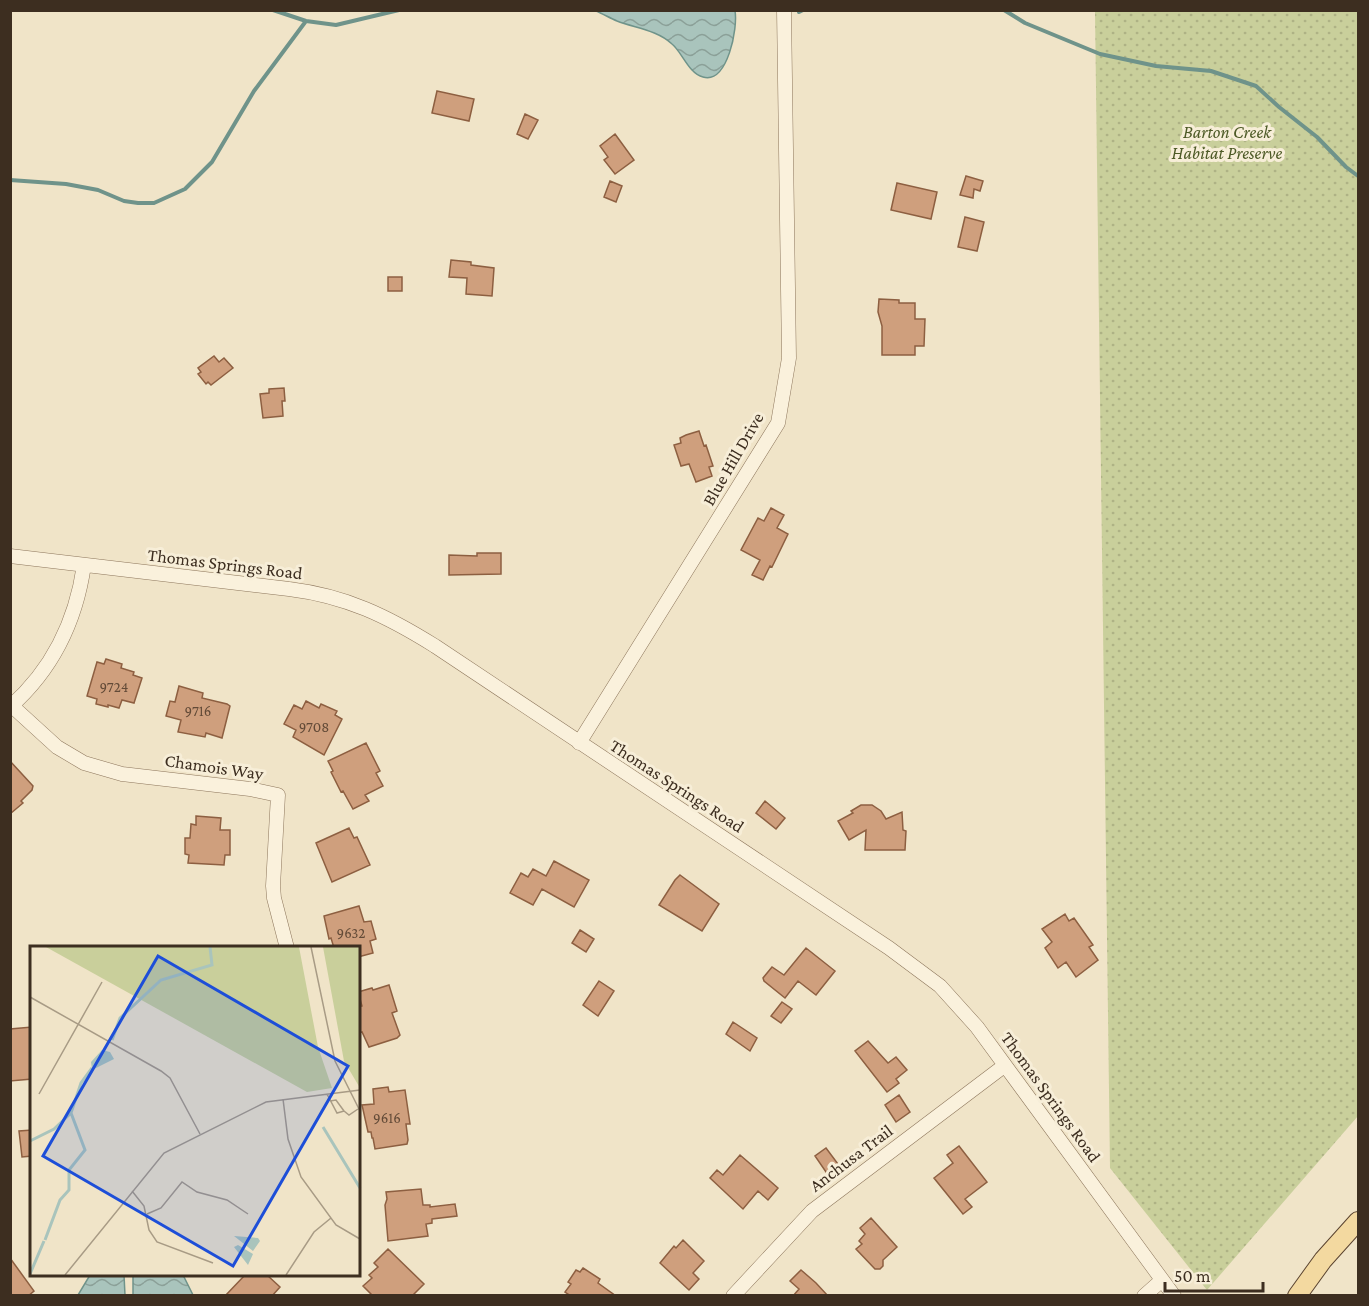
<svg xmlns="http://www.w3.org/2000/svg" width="1369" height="1306" font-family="'Crimson Pro',serif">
<defs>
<pattern id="park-dots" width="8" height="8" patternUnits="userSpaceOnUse" patternTransform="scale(1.5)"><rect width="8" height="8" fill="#c9cf9b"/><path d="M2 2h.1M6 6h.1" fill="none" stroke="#aeb285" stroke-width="1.8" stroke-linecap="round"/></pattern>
<pattern id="water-waves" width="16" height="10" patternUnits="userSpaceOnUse" patternTransform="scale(1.5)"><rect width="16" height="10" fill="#a9c4bc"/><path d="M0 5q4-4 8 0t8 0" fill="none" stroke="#8ba098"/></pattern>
</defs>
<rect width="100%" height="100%" fill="#f0e4c8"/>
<path fill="url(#park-dots)" d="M 1095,11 L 1358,11 L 1358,1116 L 1207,1290 L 1110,1168 Z"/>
<path fill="url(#water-waves)" stroke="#6f938a" stroke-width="1.5" d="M 596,11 L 735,11 C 738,27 728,84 703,77 C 689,74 682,52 672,44 C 657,30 635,28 617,21 C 610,18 603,14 596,11 Z
M 90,1275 L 124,1275 L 125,1295 L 78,1295 Z
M 133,1275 L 183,1275 L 193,1295 L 133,1295 Z"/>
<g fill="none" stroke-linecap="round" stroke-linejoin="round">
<path stroke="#6f938a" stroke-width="4" d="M 273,10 L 306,21 L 336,25 L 399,10
M 1004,10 L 1025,23 L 1100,54 L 1156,66 L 1211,71 L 1256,86 L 1279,107 L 1317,137 L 1346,167 L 1358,176
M 799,12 L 803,10
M 10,180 L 66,184 L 98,190 L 124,201 L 138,203 L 154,203 L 185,189 L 212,162 L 254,91 L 306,21"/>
</g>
<path fill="#cf9f7d" stroke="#8d5f41" stroke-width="1.5" d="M 437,91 L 474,99 L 469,121 L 432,113 Z
M 525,114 L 538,120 L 528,139 L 517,134 Z
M 615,134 L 634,160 L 615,174 L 604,160 L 608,157 L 600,146 Z
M 966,176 L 983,181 L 980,191 L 974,189 L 973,198 L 960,195 Z
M 610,181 L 622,186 L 616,202 L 604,197 Z
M 897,183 L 937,192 L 931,219 L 891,210 Z
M 965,217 L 984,222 L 977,251 L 958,247 Z
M 451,260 L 471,262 L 471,265 L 494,268 L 492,296 L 466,294 L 467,278 L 449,277 Z
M 388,277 L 402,277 L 402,291 L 388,291 Z
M 879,299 L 899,300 L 899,303 L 915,303 L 915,319 L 925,319 L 924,346 L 915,346 L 915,355 L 882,355 L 882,326 L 878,312 Z
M 214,356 L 219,362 L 224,358 L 233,368 L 211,385 L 208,382 L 206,384 L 198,374 L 201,372 L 198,368 Z
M 284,388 L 285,401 L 282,401 L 283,416 L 263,418 L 260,394 L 269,393 L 269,389 Z
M 699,431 L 704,446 L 706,445 L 713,466 L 709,467 L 712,476 L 696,482 L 689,464 L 681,466 L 674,445 L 681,443 L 680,438 L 686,435 Z
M 771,508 L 784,515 L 777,528 L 788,534 L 772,567 L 770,566 L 763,580 L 752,575 L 760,560 L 741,550 L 758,518 L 764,521 Z
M 477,553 L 501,553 L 501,574 L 449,575 L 449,555 L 477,556 Z
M 106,659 L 122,664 L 121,668 L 134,672 L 133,675 L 142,678 L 134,703 L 122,700 L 119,708 L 108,705 L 108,707 L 96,704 L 97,699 L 87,696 L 97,662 L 104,664 Z
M 179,686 L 203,693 L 202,698 L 227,704 L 230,706 L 222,738 L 206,733 L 205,737 L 178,732 L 181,720 L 166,716 L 170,701 L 175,702 Z
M 306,701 L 319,708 L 321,704 L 337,711 L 335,715 L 342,719 L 324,755 L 293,737 L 296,730 L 284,724 L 294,705 L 302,709 Z
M 366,743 L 380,771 L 376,773 L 383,786 L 365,795 L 369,801 L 353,809 L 343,791 L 341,792 L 331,772 L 333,771 L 328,761 Z
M 10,761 L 33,786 L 32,790 L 21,801 L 23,803 L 10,814 Z
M 765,801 L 785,818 L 776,829 L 756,813 Z
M 861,805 L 872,805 L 881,811 L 886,819 L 902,812 L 903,830 L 906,831 L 905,850 L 865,850 L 866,830 L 849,840 L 838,821 L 853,813 L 851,811 Z
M 196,816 L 221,818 L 220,830 L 230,830 L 230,855 L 225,855 L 224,865 L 188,863 L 189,855 L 185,854 L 185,838 L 190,838 L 191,824 L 196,825 Z
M 349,828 L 354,838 L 357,837 L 370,865 L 332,882 L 316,843 Z
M 554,861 L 589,880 L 574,907 L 542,889 L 533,905 L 510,893 L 521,873 L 528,877 L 533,869 L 546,876 Z
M 680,875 L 719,904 L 702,931 L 659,905 L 675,880 Z
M 359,906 L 364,922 L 371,921 L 376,939 L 370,941 L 373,953 L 358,957 L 358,948 L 334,948 L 331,938 L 329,939 L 324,916 Z
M 1065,914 L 1069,921 L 1074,918 L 1093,945 L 1089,947 L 1098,960 L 1076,977 L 1066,962 L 1058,968 L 1045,948 L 1052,942 L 1042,929 Z
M 580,930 L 594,939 L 586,952 L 572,943 Z
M 806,948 L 835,971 L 816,995 L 798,981 L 785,998 L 764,981 L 763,978 L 772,967 L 784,975 Z
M 599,981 L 614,991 L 598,1016 L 583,1005 Z
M 389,985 L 397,1011 L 392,1013 L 400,1035 L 397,1038 L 369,1047 L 362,1032 L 358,1033 L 358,1007 L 362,1006 L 358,992 L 372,988 L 373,990 Z
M 782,1002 L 792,1009 L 781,1023 L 771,1016 Z
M 733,1022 L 757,1038 L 750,1051 L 726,1034 Z
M 32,1027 L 32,1079 L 10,1081 L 10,1029 Z
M 868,1041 L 888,1063 L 896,1057 L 907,1070 L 896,1079 L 899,1083 L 887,1092 L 855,1051 Z
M 388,1087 L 389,1092 L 405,1090 L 410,1124 L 406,1124 L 408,1140 L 407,1144 L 375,1149 L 373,1138 L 372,1138 L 371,1132 L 368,1132 L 362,1105 L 374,1104 L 373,1089 Z
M 899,1095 L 910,1112 L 896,1122 L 885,1105 Z
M 32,1130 L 32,1156 L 22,1157 L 19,1131 Z
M 959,1146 L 987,1182 L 965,1199 L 972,1207 L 963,1214 L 934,1178 L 953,1163 L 947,1155 Z
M 826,1148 L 838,1164 L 826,1172 L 815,1156 Z
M 740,1155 L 778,1188 L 768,1200 L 758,1191 L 743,1209 L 710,1178 L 717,1170 L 723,1175 Z
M 421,1189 L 423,1205 L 430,1205 L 430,1207 L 455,1204 L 457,1216 L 432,1219 L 432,1223 L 426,1224 L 428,1236 L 388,1241 L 385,1205 L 387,1199 L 386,1192 Z
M 871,1218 L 897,1247 L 883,1260 L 883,1266 L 880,1269 L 875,1269 L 856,1249 L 862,1244 L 859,1241 L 865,1234 L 860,1228 Z
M 683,1240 L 704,1261 L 693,1273 L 699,1279 L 689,1290 L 660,1263 L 674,1246 L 676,1248 Z
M 388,1249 L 424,1284 L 412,1296 L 373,1296 L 363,1286 L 372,1278 L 369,1275 L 378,1267 L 374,1263 Z
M 10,1258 L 34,1291 L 28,1296 L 10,1296 Z
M 583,1268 L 600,1279 L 598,1283 L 616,1296 L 571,1296 L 565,1292 L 571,1284 L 568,1282 L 576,1270 L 580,1272 Z
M 801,1270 L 816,1283 L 828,1296 L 793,1296 L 799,1289 L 790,1281 Z
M 245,1275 L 267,1275 L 280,1287 L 272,1296 L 225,1296 Z"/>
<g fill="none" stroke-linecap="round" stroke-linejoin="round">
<defs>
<path id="minor" d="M 10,556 L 289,589 C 346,596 387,616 435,646 L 889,948 L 940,986 L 977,1027 L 1174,1296
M 12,706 L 57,747 L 84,763 L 122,774 L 250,789 L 278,795 L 273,886 L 274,898 L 287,948
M 10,707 C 53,669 76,621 84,565
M 579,743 L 778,423 L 789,358 L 784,10
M 733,1296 L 812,1211 L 1004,1066
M 1144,1296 L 1162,1280"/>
<path id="major" d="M 1297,1296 L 1323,1260 L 1358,1221"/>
</defs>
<use href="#minor" stroke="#8d765c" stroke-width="15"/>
<use href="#major" stroke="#5b4430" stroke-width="20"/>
<use href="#minor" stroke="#faf1dc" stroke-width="14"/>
<use href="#major" stroke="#f3d9a0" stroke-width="18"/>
</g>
<g text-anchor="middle" stroke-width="6" stroke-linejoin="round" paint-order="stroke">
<g font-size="15" fill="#624a37">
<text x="114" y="692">9724</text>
<text x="198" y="716">9716</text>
<text x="314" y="732">9708</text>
<text x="351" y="938">9632</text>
<text x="387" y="1123">9616</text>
</g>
<g font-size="18" font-style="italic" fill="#4d5a26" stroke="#f7eed8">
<text x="1227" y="138">Barton Creek<tspan x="1227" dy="21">Habitat Preserve</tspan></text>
</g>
<g font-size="18" fill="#3d2e20" stroke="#f7eed8">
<text transform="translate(733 459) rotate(-60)" y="6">Blue Hill Drive</text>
<text transform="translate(225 564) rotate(7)" y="6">Thomas Springs Road</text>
<text transform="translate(214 767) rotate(8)" y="6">Chamois Way</text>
<text transform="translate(677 786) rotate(33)" y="6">Thomas Springs Road</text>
<text transform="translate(1051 1097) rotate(54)" y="6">Thomas Springs Road</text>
<text transform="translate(851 1158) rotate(-37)" y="6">Anchusa Trail</text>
</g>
</g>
<g transform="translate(30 946)">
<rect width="330" height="330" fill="#f0e4c8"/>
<path d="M 16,1 L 269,1 L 288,101 L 302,142 L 277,146 ZM 293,1 L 330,1 L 330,142 L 314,115 Z" fill="#c9cf9b"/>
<path d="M 72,104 L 80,106 L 84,113 L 62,124 L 61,116 ZM 204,290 L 228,292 L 230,295 L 223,305 ZM 208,299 L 223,308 L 218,319 L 204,301 Z" fill="#a9c4bc"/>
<path fill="none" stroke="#a9c4bc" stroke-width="3" d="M 82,94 L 90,72 L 131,34 L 182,19 L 180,1M 293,181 L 330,242M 0,195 L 24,183 L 41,167 L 51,137 L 62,122M 15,294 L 30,254 L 39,244 L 39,224 L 55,204 L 41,167M 0,328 L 14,295"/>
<path fill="none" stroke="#a89b85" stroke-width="1.5" d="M 281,1 L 305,115 L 330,165M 0,51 L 131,125 L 140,132 L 170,188M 9,148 L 72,36M 297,148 L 307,167 L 314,165 L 319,169 L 328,163M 253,153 L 258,193 L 271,231 L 306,279 L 330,293M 300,155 L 306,154 L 314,165M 102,245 L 114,260 L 119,284 L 127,296 L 183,317M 117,268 L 131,262 L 152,236 L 167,246 L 197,254 L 218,268M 35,329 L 134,207 L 236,156 L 330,144M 256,329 L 284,286 L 301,272"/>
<path fill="#1d4ed8" fill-opacity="0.15" stroke="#1d4ed8" stroke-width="3" d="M 128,10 L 318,120 L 203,320 L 13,210 Z"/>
<rect width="330" height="330" fill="none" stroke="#3d2e20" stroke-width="3"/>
</g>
<rect width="1369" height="1306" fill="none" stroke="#3d2e20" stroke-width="24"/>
<path d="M1165 1282v9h98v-9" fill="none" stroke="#3d2e20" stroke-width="3"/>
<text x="1174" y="1282" font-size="18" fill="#3d2e20" stroke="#f7eed8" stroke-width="4.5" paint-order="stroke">50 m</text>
</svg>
